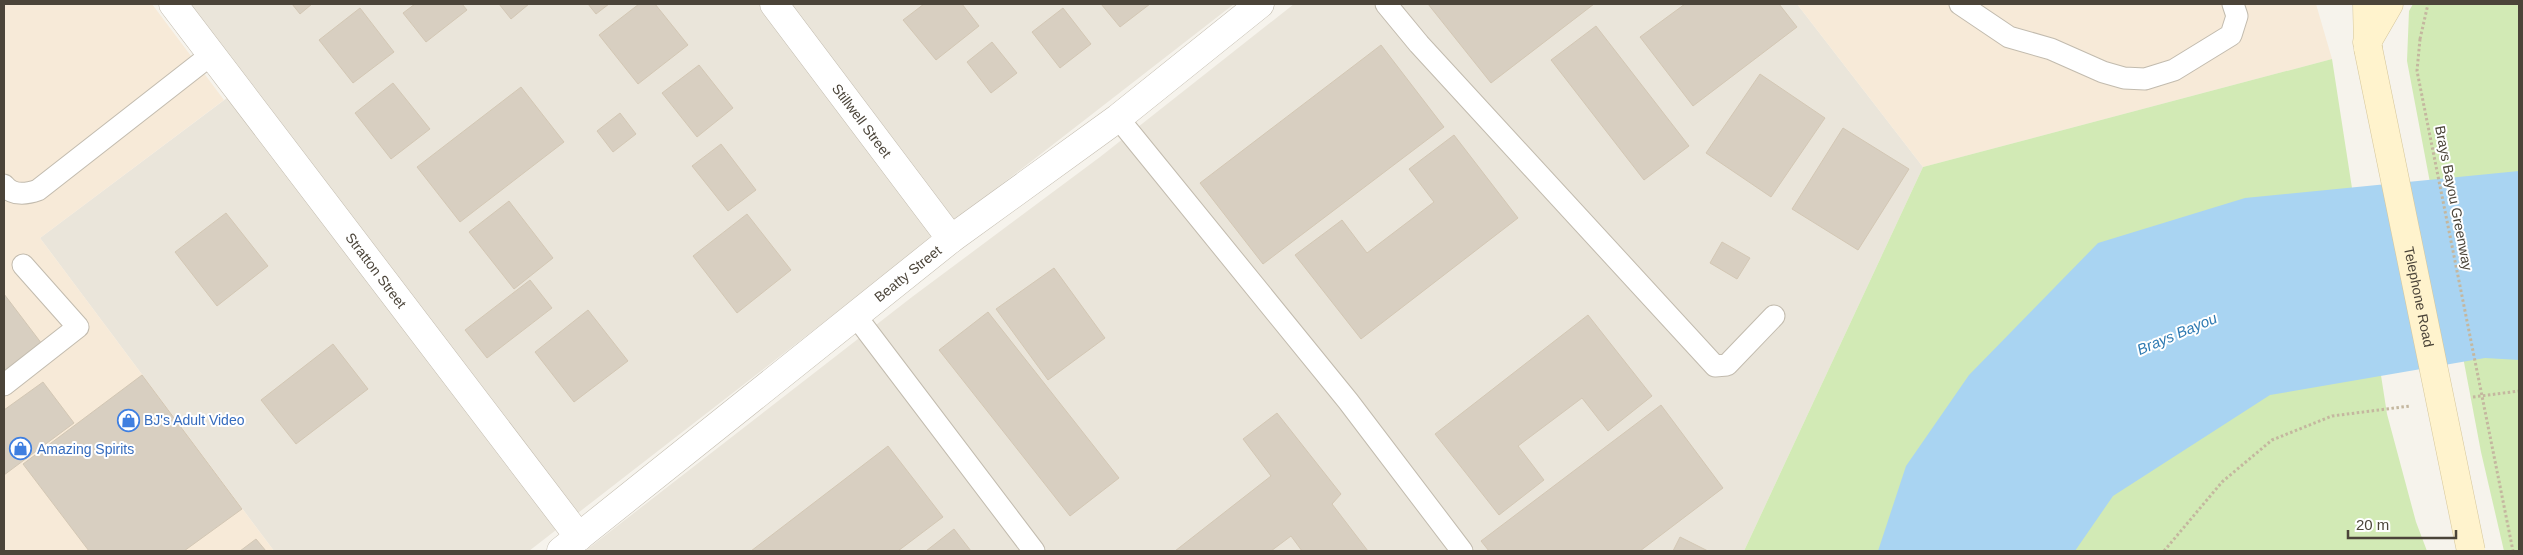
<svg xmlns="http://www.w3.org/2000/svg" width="2523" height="555" font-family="Helvetica,sans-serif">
<rect width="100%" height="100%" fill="#f6f3ec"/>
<path fill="#eae5da" d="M 186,4 L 1234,4 L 529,551 L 274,551 L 40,238 L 247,83 Z
M 1294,4 L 1797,4 L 1923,167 L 1744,551 L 585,551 L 912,297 L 1100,157 Z"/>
<path fill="#f7ead8" d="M 4,4 L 152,4 L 224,100 L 40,238 L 274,551 L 4,551 Z
M 1797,4 L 2316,4 L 2332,59 L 1923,167 Z"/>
<path fill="#d2eab5" d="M 2413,4 L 2519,4 L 2519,551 L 2504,551 L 2481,452 L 2407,61 L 2409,11 Z
M 2332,59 L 2387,414 L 2416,522 L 2427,551 L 1744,551 L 1923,167 Z"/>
<path fill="#a9d4f2" d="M 2519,171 L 2519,360 L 2485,358 L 2270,395 L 2113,496 L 2075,551 L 1878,551 L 1906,466 L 1969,375 L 2098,243 L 2245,198 Z"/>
<path fill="#d8cfc1" stroke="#d3c7b4" d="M 292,4 L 312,4 L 300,14 Z
M 415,4 L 462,4 L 467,10 L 426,42 L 403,13 Z
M 499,4 L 529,4 L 511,19 Z
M 588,4 L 609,4 L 596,14 Z
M 639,4 L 655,4 L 688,45 L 638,84 L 599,35 Z
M 924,4 L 962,4 L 979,26 L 936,60 L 903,20 Z
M 1101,4 L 1150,4 L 1120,27 Z
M 1428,4 L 1594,4 L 1491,83 Z
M 1685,4 L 1779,4 L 1797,27 L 1693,106 L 1640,37 Z
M 360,8 L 394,52 L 353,83 L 319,40 Z
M 1063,8 L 1091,44 L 1060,68 L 1032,32 Z
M 1596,26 L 1689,146 L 1644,180 L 1551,60 Z
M 992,42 L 1017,73 L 991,93 L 967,62 Z
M 1381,45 L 1444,127 L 1263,264 L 1200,183 Z
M 699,65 L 733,108 L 697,137 L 662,93 Z
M 1760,74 L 1825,118 L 1771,197 L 1706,153 Z
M 393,83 L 430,129 L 391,159 L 355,113 Z
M 521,87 L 564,142 L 460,222 L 417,167 Z
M 620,113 L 636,134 L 613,152 L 597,131 Z
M 1843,128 L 1909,169 L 1858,250 L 1792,209 Z
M 1454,135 L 1518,218 L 1361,339 L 1295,255 L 1342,220 L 1367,253 L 1434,202 L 1409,169 Z
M 721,144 L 756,190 L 728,211 L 692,166 Z
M 509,201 L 553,258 L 514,289 L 469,232 Z
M 226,213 L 268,266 L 217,306 L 175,252 Z
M 747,214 L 791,270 L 737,313 L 693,256 Z
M 1722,242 L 1750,258 L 1737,279 L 1710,263 Z
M 1054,268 L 1105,338 L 1048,380 L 996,309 Z
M 530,280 L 552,308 L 487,358 L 465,330 Z
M 4,294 L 42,344 L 4,373 Z
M 588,310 L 628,361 L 574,402 L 535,352 Z
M 988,312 L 1119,478 L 1070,516 L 939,350 Z
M 1588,315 L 1652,396 L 1608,431 L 1582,398 L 1518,446 L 1544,480 L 1499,515 L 1435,434 Z
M 333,344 L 368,389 L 296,444 L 261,400 Z
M 142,375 L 242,509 L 184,551 L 89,551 L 23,464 Z
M 43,382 L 74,423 L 4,475 L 4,410 Z
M 1661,405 L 1723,488 L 1640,551 L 1489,551 L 1481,541 Z
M 1277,413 L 1341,494 L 1332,504 L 1368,551 L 1302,551 L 1291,536 L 1271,551 L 1175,551 L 1271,476 L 1243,439 Z
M 888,446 L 943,517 L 898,551 L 751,551 Z
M 954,529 L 971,551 L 926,551 Z
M 1680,537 L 1708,551 L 1673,551 Z
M 256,539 L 266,551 L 240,551 Z"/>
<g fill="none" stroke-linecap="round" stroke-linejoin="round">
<defs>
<path id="lane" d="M 1386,4 L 1419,44 L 1715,366 L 1727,365 L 1774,316
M 1960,4 L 2009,37 L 2051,49 L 2103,72 L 2124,78 L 2145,79 L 2174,70 L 2231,35 L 2237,16 L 2233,4
M 1118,118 L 1348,401 L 1462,551
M 4,185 C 12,196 27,194 38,190 L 212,54
M 855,315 L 1034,551
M 4,385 L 78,327 L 23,265"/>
<g id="street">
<path id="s1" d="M 173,4 L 579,537"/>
<path id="s2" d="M 774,4 L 951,239"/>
<path id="s3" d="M 561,551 L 951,239 L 1118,118 L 1260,4"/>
</g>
<path id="secondary" d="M 2367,4 L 2368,48
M 2367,42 L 2389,4"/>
</defs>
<use href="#lane" stroke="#c2bbae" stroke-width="23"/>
<use href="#street" stroke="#c2bbae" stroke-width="29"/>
<use href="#secondary" stroke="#d6c79b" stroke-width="29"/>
<path stroke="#c4b79f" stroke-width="3" stroke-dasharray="2.5 2.5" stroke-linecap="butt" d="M 2420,39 L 2428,4
M 2473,397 L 2519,391
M 2164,551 L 2222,482 L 2272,440 L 2332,416 L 2410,406"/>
<use href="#lane" stroke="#fff" stroke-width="21"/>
<use href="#street" stroke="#fff" stroke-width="28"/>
<use href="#secondary" stroke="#fff3cd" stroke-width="28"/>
<defs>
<g id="secondary-bridge">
<path id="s4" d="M 2368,48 L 2471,551"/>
</g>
</defs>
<use href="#secondary-bridge" stroke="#d6c79b" stroke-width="29" stroke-linecap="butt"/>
<path stroke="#c4b79f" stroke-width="3" stroke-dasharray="2.5 2.5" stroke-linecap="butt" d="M 2420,39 L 2417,71 L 2513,551"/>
<use href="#secondary-bridge" stroke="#fff3cd" stroke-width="28"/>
</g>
<defs>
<symbol id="shop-ring" viewBox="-11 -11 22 22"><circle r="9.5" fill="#fff" stroke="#3f7fe0" stroke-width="1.5"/><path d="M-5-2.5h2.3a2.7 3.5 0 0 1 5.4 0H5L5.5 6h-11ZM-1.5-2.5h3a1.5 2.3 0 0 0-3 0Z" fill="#3f7fe0"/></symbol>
</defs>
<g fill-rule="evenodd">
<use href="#shop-ring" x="116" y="408" width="25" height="25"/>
<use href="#shop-ring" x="8" y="436" width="25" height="25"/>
</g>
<g text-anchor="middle" stroke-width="4" stroke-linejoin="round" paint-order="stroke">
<g font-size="14" fill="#4b4439" stroke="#fff">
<text dy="5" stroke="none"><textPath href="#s2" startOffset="146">Stillwell Street</textPath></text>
<text transform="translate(2454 198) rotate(79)" y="5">Brays Bayou Greenway</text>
<text dy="5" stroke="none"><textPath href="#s1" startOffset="335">Stratton Street</textPath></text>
<text dy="5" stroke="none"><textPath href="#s3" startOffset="444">Beatty Street</textPath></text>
<text dy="5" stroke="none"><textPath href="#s4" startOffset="254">Telephone Road</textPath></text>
</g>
<g font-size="14" fill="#366cbe" stroke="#fff" text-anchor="start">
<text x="144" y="425">BJ's Adult Video</text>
<text x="37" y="454">Amazing Spirits</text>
</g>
<g font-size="15" font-style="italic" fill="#2e7ab2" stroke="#fff">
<text transform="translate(2177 334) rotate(-23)" y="5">Brays Bayou</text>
</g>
</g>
<rect width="2523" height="555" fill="none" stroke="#4b4439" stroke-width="10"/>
<path d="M2348 530v8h108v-8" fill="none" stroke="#4b4439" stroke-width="2.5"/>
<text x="2356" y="530" font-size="15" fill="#4b4439" stroke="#ffffff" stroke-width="4" paint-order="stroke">20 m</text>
</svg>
